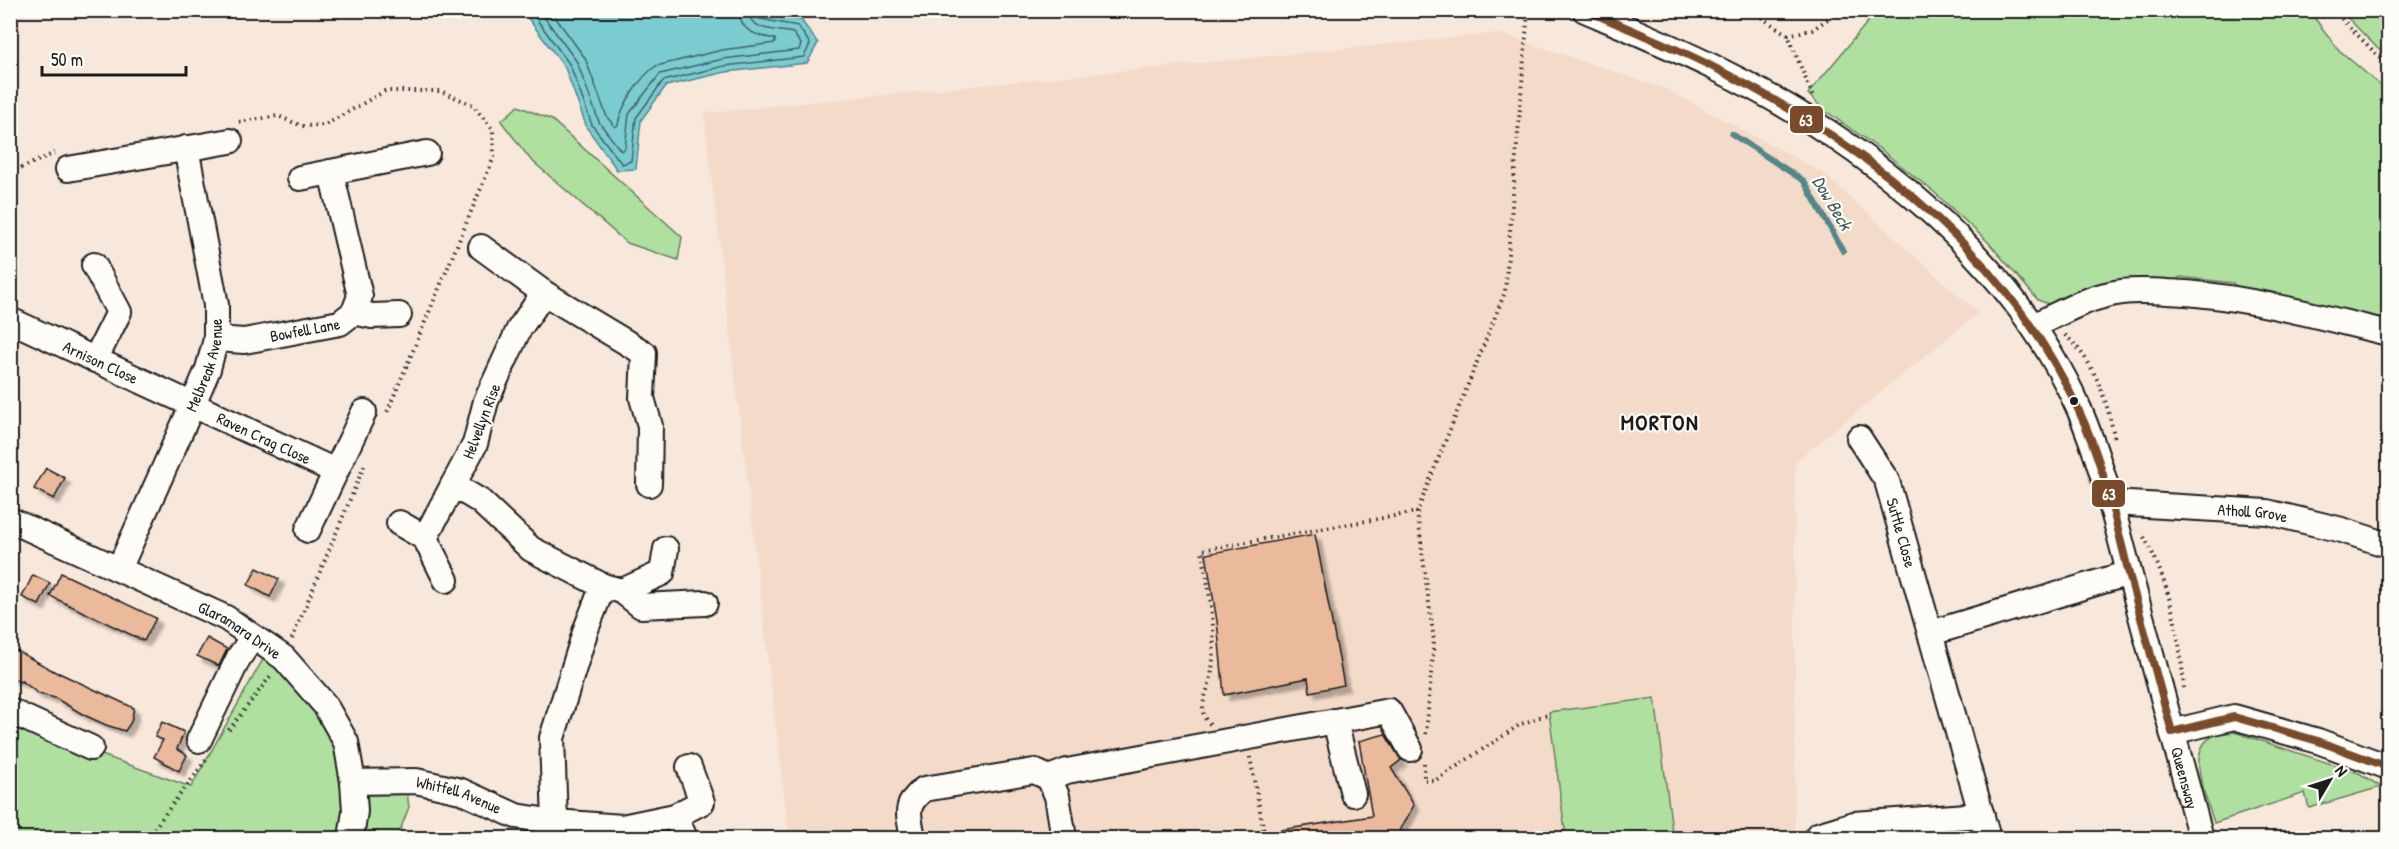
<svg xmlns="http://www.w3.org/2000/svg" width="2399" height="849" font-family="'Patrick Hand',sans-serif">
<defs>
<filter id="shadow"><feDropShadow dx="5.5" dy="5.5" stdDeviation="1.5" flood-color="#0004"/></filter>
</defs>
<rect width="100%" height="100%" fill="#f8e8dc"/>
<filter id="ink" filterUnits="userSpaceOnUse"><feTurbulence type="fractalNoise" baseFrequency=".0167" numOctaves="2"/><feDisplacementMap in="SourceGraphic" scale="12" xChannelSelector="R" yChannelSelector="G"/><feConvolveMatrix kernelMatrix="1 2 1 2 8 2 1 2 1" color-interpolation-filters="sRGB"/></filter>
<g filter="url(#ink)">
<path fill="#f4dac9" d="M 1499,33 L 1668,90 L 1822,172 L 1978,313 L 1795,462 L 1795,838 L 789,838 L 704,113 Z"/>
<path fill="#afe0a0" stroke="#667e5e" stroke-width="1.5" d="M 1873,11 L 2309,11 L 2339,50 L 2388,92 L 2388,312 L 2384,318 L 2375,324 L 2240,292 L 2233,283 L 2180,277 L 2174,282 L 2051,305 L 2038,300 L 1988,242 L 1935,193 L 1880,149 L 1824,110 L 1808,94 L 1871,18 Z
M 2341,11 L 2388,11 L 2388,59 Z
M 518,106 L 552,120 L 682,237 L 678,260 L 627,243 L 530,159 L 501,121 Z
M 266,654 L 320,707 L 350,784 L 406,784 L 409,807 L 397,838 L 291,838 L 233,831 L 200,838 L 11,838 L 10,722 L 191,787 Z
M 1655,698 L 1673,838 L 1566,838 L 1549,712 Z
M 2234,732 L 2359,773 L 2381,787 L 2309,808 L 2305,793 L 2214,823 C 2207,799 2183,749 2215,735 C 2220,733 2228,733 2234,732 Z"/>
<path fill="#7accd1" stroke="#548689" stroke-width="1.5" d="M 525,11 L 746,10 L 801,20 L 818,43 L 807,63 L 726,72 L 666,86 L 641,120 L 636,169 L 617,170 L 587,128 L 565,68 L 525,14 Z"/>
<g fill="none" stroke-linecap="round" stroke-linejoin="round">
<path stroke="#426264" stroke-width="1.5" d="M 530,10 L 570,65 L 592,125 L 622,164 L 631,161 L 636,118 L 663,81 L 724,66 L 804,57 L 810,44 L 798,26 L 760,19 L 756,16 L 756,10
M 539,10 L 577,62 L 599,122 L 621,151 L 625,148 L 629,114 L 660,74 L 723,59 L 799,50 L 801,44 L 793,33 C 777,29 749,32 748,10
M 550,10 L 585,58 L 607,117 L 615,127 L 618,125 C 620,107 641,76 656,66 L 722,50 L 775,43 L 775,39 C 757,35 740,33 739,10"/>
<path stroke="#548689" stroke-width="6" d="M 1732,134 L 1804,181 L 1843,251"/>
</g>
<path fill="#ebb99c" stroke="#1c1c1c" stroke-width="1.5" filter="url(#shadow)" d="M 46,468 L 65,478 L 54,499 L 34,489 Z
M 1315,534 L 1344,685 L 1310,692 L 1308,678 L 1224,695 L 1217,621 L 1206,554 Z
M 257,568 L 279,579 L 270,597 L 248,585 Z
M 61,573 L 156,618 L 144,641 L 50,596 Z
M 33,575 L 50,583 L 39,605 L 22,597 Z
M 207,638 L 227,649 L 219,666 L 197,656 Z
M 10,647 L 59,674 L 59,673 L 134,708 L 131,722 L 125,731 L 106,725 L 84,715 L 55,698 L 39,694 L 22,681 L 21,682 L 10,677 Z
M 162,722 L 184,732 L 177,749 L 187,755 L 179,771 L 154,757 L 163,740 L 155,737 Z
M 1385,734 L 1401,760 L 1391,768 L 1414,805 L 1396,838 L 1281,838 L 1281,830 L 1372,816 L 1359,741 Z"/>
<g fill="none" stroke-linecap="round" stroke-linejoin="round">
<defs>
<g id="minor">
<path id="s1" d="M 1585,10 C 1627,28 1670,46 1711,66 C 1860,138 2011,255 2079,409 C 2103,465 2116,524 2132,583 C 2155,668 2178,753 2201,838"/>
<path d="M 68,169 L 230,141"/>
<path d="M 300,178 L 427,153"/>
<path d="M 481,247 L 544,293 L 644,353 L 642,398 L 650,426 L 649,484"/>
<path d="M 94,265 L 119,312 L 95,360"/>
<path d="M 544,293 L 519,329 L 486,401 L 475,444 L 453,485 L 480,501 L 531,549 L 603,586 L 622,591"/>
<path d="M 354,312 L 372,316 L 399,315"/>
<path id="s2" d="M 10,320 L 335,471"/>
<path d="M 2033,326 C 2063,312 2089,296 2122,292 C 2137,290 2153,291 2168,292 C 2243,295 2316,316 2388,333"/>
<path id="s3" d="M 216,339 L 244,341 L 340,323 L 354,312 L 360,296 L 331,172"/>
<path id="s4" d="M 1859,438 L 1887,481 L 1988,838"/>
<path id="s5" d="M 2112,503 L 2267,512 L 2342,530 L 2388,545"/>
<path id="s6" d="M 10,520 L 226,618 L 284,658 L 325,705 L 346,742 L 353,782 L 355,811 L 351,838"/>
<path d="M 399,523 L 425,538"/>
<path d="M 308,530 L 364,412"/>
<path d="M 666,549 L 662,573 L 622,591 L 641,606 L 705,603"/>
<path id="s7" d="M 119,569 L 192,406 L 208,369 L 216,339 L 216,305 L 186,148"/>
<path d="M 446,580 L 425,538 L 453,485"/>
<path d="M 1931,633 L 2129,573"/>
<path d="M 10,711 L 91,748"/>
<path d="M 1335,721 L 1353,794"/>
<path d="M 2172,732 L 2234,717 L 2318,741 L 2388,767"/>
<path d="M 199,740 L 239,657 L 253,637"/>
<path d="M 1049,778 L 1067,771 L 1389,711 L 1410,749"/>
<path id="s8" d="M 353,782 L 416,781 L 461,791 L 516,816 L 555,822 L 622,827 L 675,816 L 702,802 L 689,767"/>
<path d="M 675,816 L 685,838"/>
<path d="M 555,822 L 552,738 L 586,629 L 603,586"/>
<path d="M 1818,835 L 1854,824 L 1982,815"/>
<path d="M 913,838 C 909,814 903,806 924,789 L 1034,771 L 1049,778 L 1057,796 L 1064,838"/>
</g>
</defs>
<use href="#minor" stroke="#1c1c1c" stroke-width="28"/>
<path stroke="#1c1c1c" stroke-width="4" stroke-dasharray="1.5 4.5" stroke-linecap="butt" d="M 1745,10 L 1759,16 L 1788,35 L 1813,97
M 2333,10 L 2388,66
M 1788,35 L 1812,30 L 1835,14 L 1837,10
M 239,122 L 278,116 L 302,126 L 325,125 L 385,91 L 440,91 L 473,105 L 493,130 L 494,157 L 386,415
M 10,173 L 55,153
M 2065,335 C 2096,362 2107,402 2115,440
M 2144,537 C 2170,582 2180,637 2184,688
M 292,639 L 364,466
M 1210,724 C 1195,711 1208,693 1211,676 C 1218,636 1209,590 1202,550 L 1417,512
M 229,730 L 272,674
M 1426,734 L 1434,641 L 1417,512 L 1505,292 L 1528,10
M 1250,757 L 1265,838
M 1424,763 L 1424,780 L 1436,780 L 1521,724 L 1546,715
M 147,838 L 206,760"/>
<use href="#minor" stroke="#fdfcf7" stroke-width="24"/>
<defs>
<path id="bus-1" d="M 1586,10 C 1628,29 1672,46 1713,67 C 1864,143 2006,251 2078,409 C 2103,461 2115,519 2129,574 C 2143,627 2158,679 2172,732
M 2172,732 L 2234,717 L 2318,741 L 2388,767"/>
</defs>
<use href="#bus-1" stroke="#fdfcf7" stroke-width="12"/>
<use href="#bus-1" stroke="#7a4b2a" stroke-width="8"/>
</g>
</g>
<circle fill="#1c1c1c" stroke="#fdfcf7" stroke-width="2" cx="2074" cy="401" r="5"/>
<g text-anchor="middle" stroke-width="4.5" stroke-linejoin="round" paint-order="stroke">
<g font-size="16" fill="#1c1c1c" stroke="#fdfcf7">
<text dy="6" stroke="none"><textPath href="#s3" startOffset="90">Bowfell Lane</textPath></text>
<text dy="6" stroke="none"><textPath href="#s2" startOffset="100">Arnison Close</textPath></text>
<text dy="6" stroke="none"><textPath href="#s7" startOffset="222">Melbreak Avenue</textPath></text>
<text transform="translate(481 421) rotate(-69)" y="6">Helvellyn Rise</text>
<text dy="6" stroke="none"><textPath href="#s2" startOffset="280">Raven Crag Close</textPath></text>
<text dy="6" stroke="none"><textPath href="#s5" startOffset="141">Atholl Grove</textPath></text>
<text dy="6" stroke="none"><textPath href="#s4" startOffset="105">Suttle Close</textPath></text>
<text dy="6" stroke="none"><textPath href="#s6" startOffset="255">Glaramara Drive</textPath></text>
<text dy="6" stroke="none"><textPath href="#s1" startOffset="1035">Queensway</textPath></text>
<text dy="6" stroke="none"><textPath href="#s8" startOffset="108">Whitfell Avenue</textPath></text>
</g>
<g font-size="18" font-style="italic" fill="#3d5a5b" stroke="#fdfcf7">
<text transform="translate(1832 203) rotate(59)" y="6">Dow Beck</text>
</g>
<g font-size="22" font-weight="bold" letter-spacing="1.5" fill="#1c1c1c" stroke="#fdfcf7">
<text x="1660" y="430">MORTON</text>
</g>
</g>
<g stroke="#fdfcf7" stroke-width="2">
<rect x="1789" y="105" width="35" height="29" rx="6" fill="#7a4b2a"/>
<rect x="2091" y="479" width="35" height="29" rx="6" fill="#7a4b2a"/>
</g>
<g font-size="16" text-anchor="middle" font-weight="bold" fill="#fff">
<text x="1806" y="126">63</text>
<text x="2109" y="500">63</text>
</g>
<rect width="2399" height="849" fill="none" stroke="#fdfcf7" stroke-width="36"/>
<rect x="18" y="18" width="2363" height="813" fill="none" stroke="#1c1c1c" stroke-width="2" filter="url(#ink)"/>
<g transform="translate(2330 780) rotate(51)" stroke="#fdfcf7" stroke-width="4.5" paint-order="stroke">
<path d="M0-4.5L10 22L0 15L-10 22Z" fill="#1c1c1c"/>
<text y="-9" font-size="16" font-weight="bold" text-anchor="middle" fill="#1c1c1c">N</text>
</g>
<path d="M42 66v9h144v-9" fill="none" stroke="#1c1c1c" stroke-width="3"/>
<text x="51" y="66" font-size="18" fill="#1c1c1c" stroke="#fdfcf7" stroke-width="4.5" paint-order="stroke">50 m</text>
</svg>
